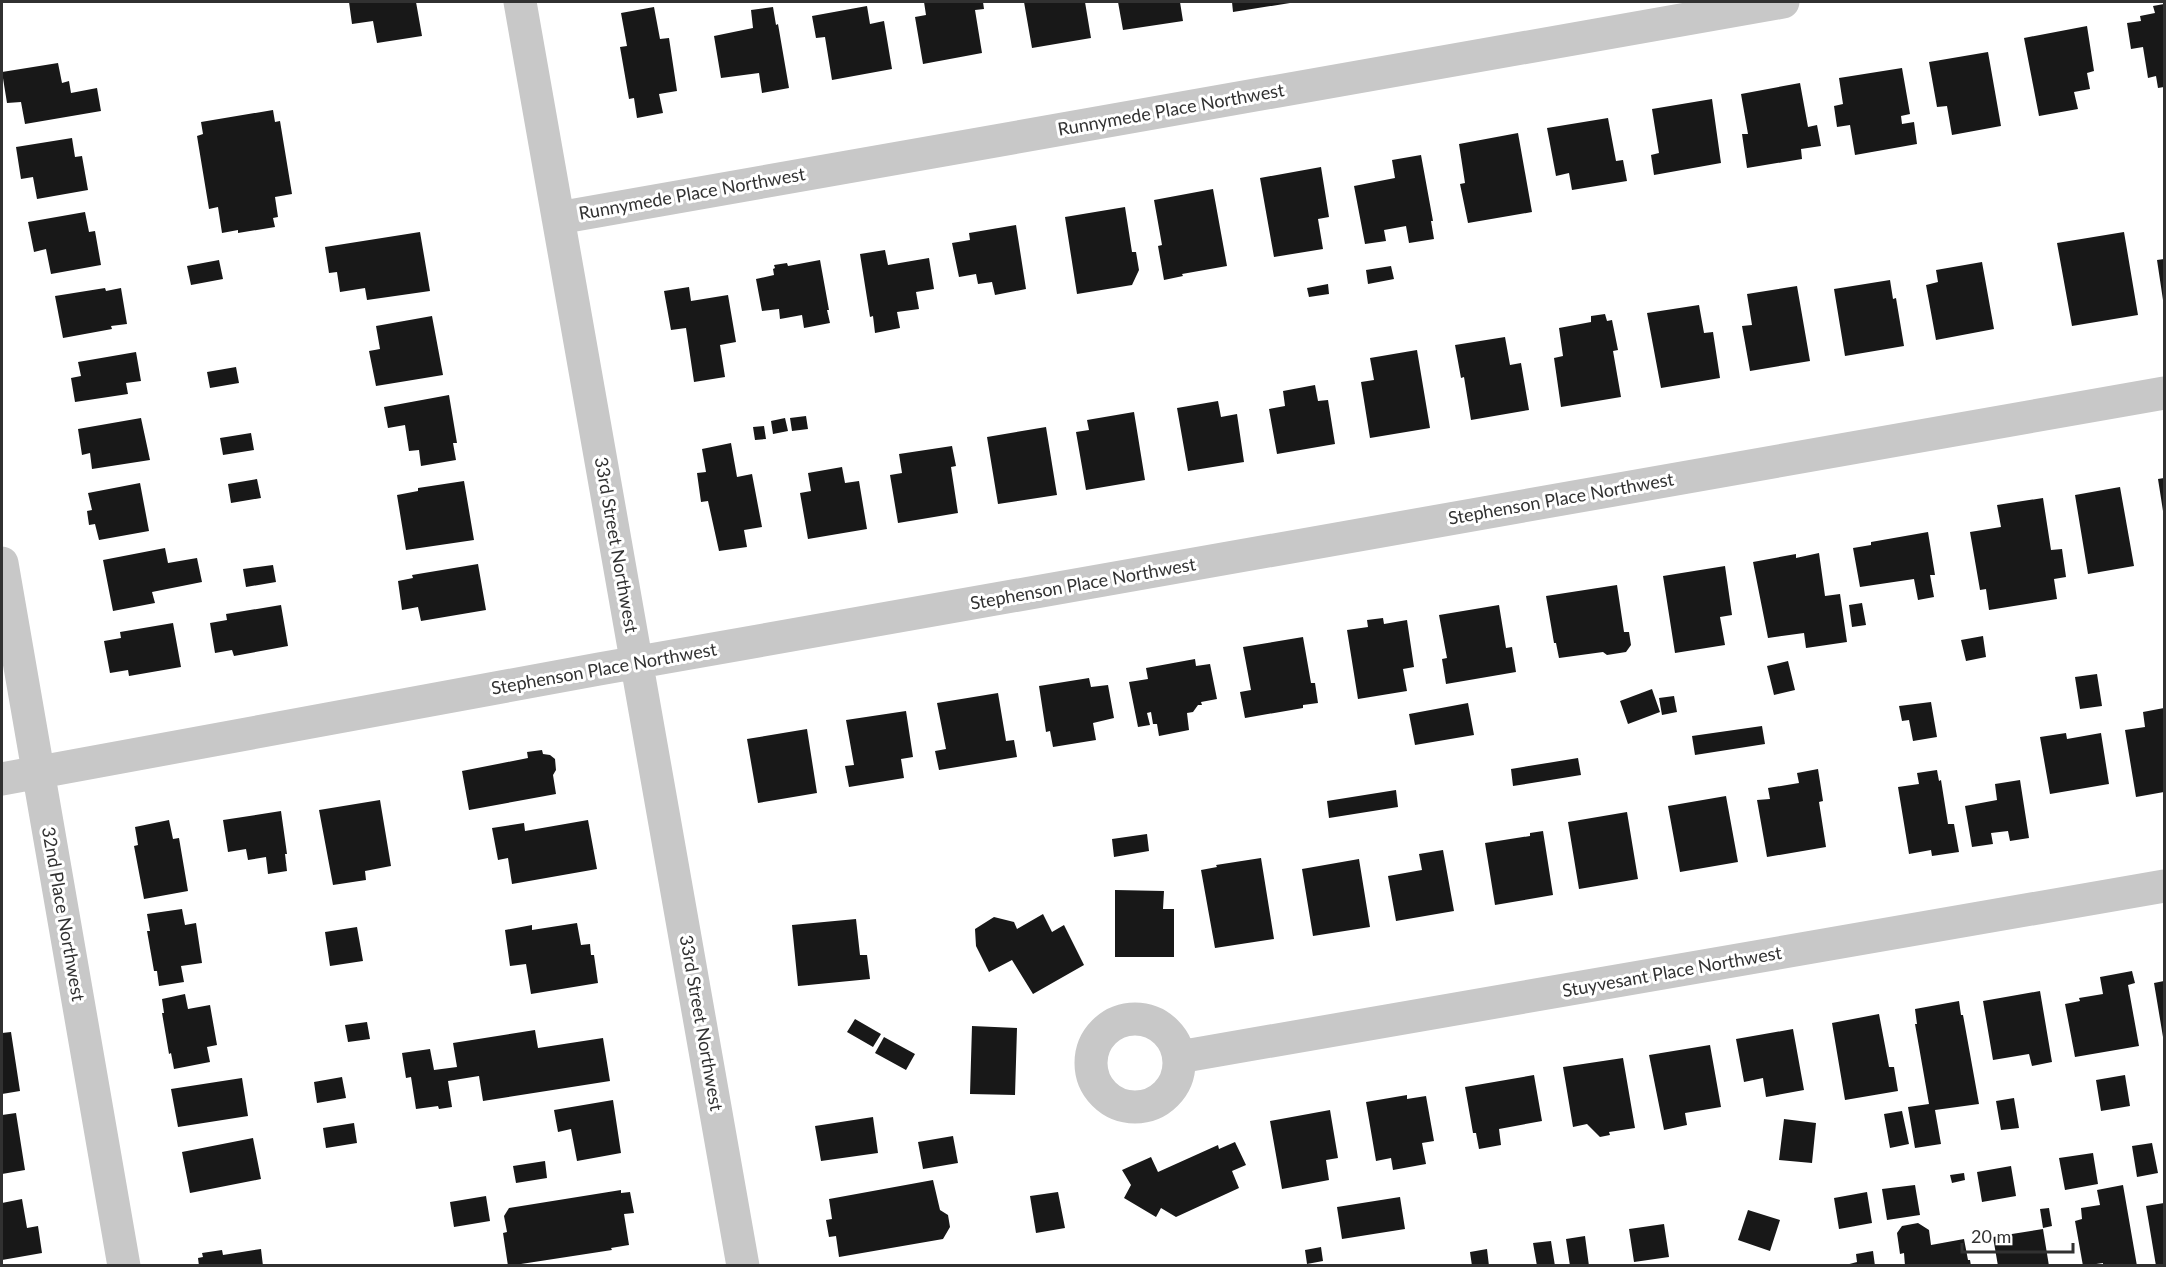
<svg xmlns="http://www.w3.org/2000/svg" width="2166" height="1267" font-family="Lato,sans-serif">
<rect width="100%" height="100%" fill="#fff"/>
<path fill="#181818" d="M 349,2 L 416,2 L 422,36 L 377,43 L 373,21 L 352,24 Z
M 924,2 L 983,2 L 984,9 L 975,10 L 982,53 L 923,64 L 915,17 L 926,15 Z
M 1024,2 L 1085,2 L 1091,38 L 1032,48 Z
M 1118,2 L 1180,2 L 1183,21 L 1123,30 Z
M 1232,2 L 1290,2 L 1290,3 L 1233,12 Z
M 2164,4 L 2164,87 L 2158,88 L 2156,76 L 2148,78 L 2143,47 L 2131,49 L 2127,23 L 2141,21 L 2140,16 L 2155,13 L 2153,6 Z
M 867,6 L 870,24 L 884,21 L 892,69 L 832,80 L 825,37 L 816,38 L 812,16 Z
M 654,7 L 660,39 L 669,38 L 677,91 L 659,94 L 663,113 L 637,118 L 634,98 L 629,99 L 620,47 L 627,46 L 621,13 Z
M 773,7 L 776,25 L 778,24 L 789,88 L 762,93 L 759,73 L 721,78 L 714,36 L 753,28 L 751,10 Z
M 2087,26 L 2094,71 L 2087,73 L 2090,89 L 2074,92 L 2078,109 L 2039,116 L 2024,38 Z
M 1988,52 L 2001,126 L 1952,135 L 1947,106 L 1937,107 L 1929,62 Z
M 58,63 L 62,83 L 69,81 L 71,93 L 97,88 L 101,111 L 25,124 L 21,102 L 7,103 L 2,72 Z
M 1902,68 L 1910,114 L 1901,116 L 1902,124 L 1914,122 L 1917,144 L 1855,155 L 1850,125 L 1837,127 L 1834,106 L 1843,104 L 1839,78 Z
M 1800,83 L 1808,127 L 1817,125 L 1821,146 L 1801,149 L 1802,159 L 1747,168 L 1742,134 L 1748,134 L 1741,94 Z
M 1712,99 L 1721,163 L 1654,175 L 1651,155 L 1659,153 L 1652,109 Z
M 273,110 L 275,122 L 280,121 L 292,194 L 275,197 L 278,217 L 273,218 L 275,227 L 238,233 L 238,230 L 222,233 L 218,207 L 209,209 L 197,136 L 203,134 L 201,122 Z
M 1608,118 L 1616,161 L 1623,160 L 1627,181 L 1572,190 L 1569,173 L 1556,176 L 1547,128 Z
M 1518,133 L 1532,212 L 1468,223 L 1460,184 L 1465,183 L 1459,144 Z
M 72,138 L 75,157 L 82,156 L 88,190 L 37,199 L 33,177 L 21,179 L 16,147 Z
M 1421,155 L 1433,221 L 1431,221 L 1434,239 L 1409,243 L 1406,226 L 1384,230 L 1386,241 L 1365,244 L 1354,186 L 1395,178 L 1392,160 Z
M 1321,167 L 1329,217 L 1318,219 L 1323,249 L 1274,257 L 1260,178 Z
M 1213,189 L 1227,266 L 1182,274 L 1183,276 L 1164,280 L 1158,246 L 1162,245 L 1154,200 Z
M 1125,207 L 1132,252 L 1136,252 L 1139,270 L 1132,285 L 1077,294 L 1065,217 Z
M 85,212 L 89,232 L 95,231 L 101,265 L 51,274 L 46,249 L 34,252 L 28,222 Z
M 1016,225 L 1026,289 L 995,295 L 992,282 L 978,284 L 976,274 L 959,277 L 952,243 L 970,240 L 969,233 Z
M 420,232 L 430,291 L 367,300 L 365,288 L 340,292 L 337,272 L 329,273 L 325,247 Z
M 2124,232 L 2138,315 L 2072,326 L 2057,243 Z
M 885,250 L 888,265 L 929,258 L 934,289 L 916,292 L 919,309 L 897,312 L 900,328 L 875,333 L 873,316 L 870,317 L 860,254 Z
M 2164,259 L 2164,299 L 2163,300 L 2157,260 Z
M 219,260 L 223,279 L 191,285 L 187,266 Z
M 820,260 L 829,310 L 827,310 L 830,323 L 804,328 L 802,315 L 780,319 L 779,309 L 762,311 L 756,279 L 774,275 L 773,269 L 775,268 L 774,265 L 787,263 L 788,266 Z
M 1982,262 L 1994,329 L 1936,340 L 1926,285 L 1938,282 L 1936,270 Z
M 1391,266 L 1394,279 L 1368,284 L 1366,270 Z
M 1890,280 L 1893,299 L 1896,298 L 1904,346 L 1845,356 L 1834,289 Z
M 1328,284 L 1329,294 L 1309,297 L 1307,288 Z
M 1797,286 L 1810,361 L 1750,371 L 1742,326 L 1752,325 L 1747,294 Z
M 689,287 L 691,301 L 728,295 L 736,342 L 720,345 L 725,377 L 694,382 L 686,328 L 671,330 L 664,291 Z
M 105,288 L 106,291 L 121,288 L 127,324 L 111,326 L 112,329 L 63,338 L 55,296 Z
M 1699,305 L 1704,333 L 1713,332 L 1720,378 L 1661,388 L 1647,313 Z
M 1605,314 L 1607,321 L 1612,320 L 1618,350 L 1613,351 L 1621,397 L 1561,407 L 1554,358 L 1563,356 L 1559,328 L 1591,322 L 1591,316 Z
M 432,316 L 443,375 L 376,386 L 369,351 L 380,349 L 376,326 Z
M 1505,337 L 1510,365 L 1521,363 L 1529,410 L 1471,420 L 1464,377 L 1461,378 L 1455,345 Z
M 1417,350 L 1430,428 L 1370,438 L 1361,382 L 1374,380 L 1370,358 Z
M 136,352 L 141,381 L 126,383 L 128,394 L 75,402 L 71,378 L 81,376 L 78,362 Z
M 236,367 L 239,383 L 210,388 L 207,372 Z
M 1315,385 L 1318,401 L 1328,400 L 1335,444 L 1277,454 L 1269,409 L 1285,406 L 1283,391 Z
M 449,395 L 457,443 L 453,443 L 456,460 L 421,466 L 419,450 L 409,451 L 405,425 L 388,428 L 384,407 Z
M 1218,401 L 1221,417 L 1237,414 L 1244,462 L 1188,471 L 1177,408 Z
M 1134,412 L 1145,480 L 1086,490 L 1076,432 L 1089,430 L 1087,420 Z
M 806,416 L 808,429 L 792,431 L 790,418 Z
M 141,418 L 150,460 L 92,469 L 90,453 L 82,455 L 78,429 Z
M 785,418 L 788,431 L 773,434 L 771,421 Z
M 764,426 L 766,439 L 755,440 L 753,427 Z
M 1046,427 L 1057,495 L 998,504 L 987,437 Z
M 251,433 L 254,450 L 223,455 L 220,438 Z
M 731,443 L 737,477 L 752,474 L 762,527 L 744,530 L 747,547 L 719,551 L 708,501 L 701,502 L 697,473 L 706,472 L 702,449 Z
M 952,446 L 956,466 L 951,467 L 958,513 L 898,523 L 890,475 L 902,473 L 899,454 Z
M 842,467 L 845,483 L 859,481 L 867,529 L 808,539 L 800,493 L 811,491 L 808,473 Z
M 2164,478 L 2164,511 L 2163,511 L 2158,479 Z
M 257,479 L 261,498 L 231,503 L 228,484 Z
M 464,481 L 474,540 L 406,550 L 397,495 L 418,491 L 418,488 Z
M 140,483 L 149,531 L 99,540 L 95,524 L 89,525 L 87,511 L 92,510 L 88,493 Z
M 2120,487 L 2134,566 L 2088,574 L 2075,495 Z
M 2043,498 L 2051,550 L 2062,549 L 2066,577 L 2054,579 L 2057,599 L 1989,610 L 1986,589 L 1980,590 L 1970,532 L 2001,527 L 1997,505 Z
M 1928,532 L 1935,575 L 1930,575 L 1934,597 L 1918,600 L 1914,579 L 1860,587 L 1853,548 L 1871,545 L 1871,542 Z
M 165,548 L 168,563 L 197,558 L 202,582 L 152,592 L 155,603 L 113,611 L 103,560 Z
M 1819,553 L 1825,596 L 1840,594 L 1847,642 L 1806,648 L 1804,633 L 1768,638 L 1753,562 L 1796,554 L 1796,558 Z
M 478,564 L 486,610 L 421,621 L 418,607 L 402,610 L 398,581 L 413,578 L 412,575 Z
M 273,565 L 276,582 L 246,587 L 243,569 Z
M 1725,566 L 1732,615 L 1720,617 L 1725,645 L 1675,653 L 1663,576 Z
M 1617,585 L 1624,632 L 1629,632 L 1631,645 L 1626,652 L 1607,655 L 1603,652 L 1559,658 L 1556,643 L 1554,643 L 1546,596 Z
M 1862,603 L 1866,625 L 1852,627 L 1849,605 Z
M 281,605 L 288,646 L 234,656 L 232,650 L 215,653 L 210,623 L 227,620 L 226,614 Z
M 1499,605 L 1506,648 L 1512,647 L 1516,672 L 1446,684 L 1442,659 L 1447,658 L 1439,615 Z
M 1383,618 L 1384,624 L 1407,620 L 1414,667 L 1403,669 L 1407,691 L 1358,699 L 1347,630 L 1368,627 L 1367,620 Z
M 173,623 L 181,667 L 129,676 L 128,670 L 110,673 L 104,641 L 121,638 L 120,632 Z
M 1983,636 L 1986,657 L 1966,661 L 1961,640 Z
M 1303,637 L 1311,683 L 1315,683 L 1318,703 L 1303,705 L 1303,708 L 1245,718 L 1240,692 L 1251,690 L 1243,647 Z
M 1195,659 L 1196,666 L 1210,664 L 1217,699 L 1201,702 L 1202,705 L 1198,705 L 1193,712 L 1187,713 L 1189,730 L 1159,736 L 1157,724 L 1153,724 L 1151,712 L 1147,713 L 1150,725 L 1138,727 L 1129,682 L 1148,679 L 1146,668 Z
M 1788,661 L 1795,690 L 1774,695 L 1767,666 Z
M 2097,674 L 2102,706 L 2080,709 L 2075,677 Z
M 1089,678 L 1091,687 L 1108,685 L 1114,718 L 1093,723 L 1096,740 L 1053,747 L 1050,731 L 1046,732 L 1039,686 Z
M 1652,689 L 1660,712 L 1628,724 L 1620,701 Z
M 998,693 L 1006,741 L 1014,740 L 1017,757 L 939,770 L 935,751 L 946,749 L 937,703 Z
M 1674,696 L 1677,712 L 1662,715 L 1659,698 Z
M 1931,702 L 1937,737 L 1913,741 L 1909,720 L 1902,721 L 1899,706 Z
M 1468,703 L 1474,735 L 1415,745 L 1409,714 Z
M 2164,708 L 2164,792 L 2136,797 L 2125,730 L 2145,727 L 2143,712 Z
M 906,711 L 913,757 L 901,759 L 904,778 L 849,787 L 845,766 L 854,765 L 846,720 Z
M 1762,726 L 1765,744 L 1695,755 L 1692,736 Z
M 807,729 L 817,793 L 758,803 L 747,739 Z
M 2066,733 L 2067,739 L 2101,733 L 2109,784 L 2050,794 L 2040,737 Z
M 542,750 L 543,754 L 550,755 L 555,759 L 556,770 L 553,775 L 556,794 L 469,810 L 462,771 L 528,758 L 527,752 Z
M 1578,758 L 1581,775 L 1513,786 L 1511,769 Z
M 1818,769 L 1823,801 L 1819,802 L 1826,847 L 1767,857 L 1757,800 L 1770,799 L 1768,788 L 1799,783 L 1797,773 Z
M 1937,770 L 1939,781 L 1941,780 L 1948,824 L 1954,824 L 1959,852 L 1932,856 L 1931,850 L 1909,854 L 1898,787 L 1919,784 L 1917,773 Z
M 2020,780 L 2029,838 L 2010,841 L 2008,831 L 1991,833 L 1993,844 L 1972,847 L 1965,806 L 1997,800 L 1995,784 Z
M 1396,790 L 1398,807 L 1329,818 L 1327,801 Z
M 1726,796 L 1738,862 L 1680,872 L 1668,806 Z
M 380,800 L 391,866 L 365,871 L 366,880 L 333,885 L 319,810 Z
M 281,811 L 287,854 L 285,854 L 287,871 L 268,874 L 266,857 L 248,860 L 246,849 L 228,852 L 223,820 Z
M 1627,812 L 1638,879 L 1579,889 L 1568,822 Z
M 169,820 L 173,839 L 179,838 L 188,891 L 144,899 L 134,846 L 138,845 L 135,827 Z
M 588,820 L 597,869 L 512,884 L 508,858 L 498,860 L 492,828 L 524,823 L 525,831 Z
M 1543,831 L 1553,895 L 1495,905 L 1485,843 L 1530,836 L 1530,833 Z
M 1147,834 L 1149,851 L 1114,857 L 1112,839 Z
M 1443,850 L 1454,911 L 1396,921 L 1388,876 L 1422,870 L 1419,854 Z
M 1261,858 L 1274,939 L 1215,948 L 1201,870 L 1217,867 L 1216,865 Z
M 1359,859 L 1370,927 L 1313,936 L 1302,869 Z
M 1115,890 L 1164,891 L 1163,909 L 1174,909 L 1174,957 L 1115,957 Z
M 182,909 L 185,925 L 196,923 L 202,963 L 181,966 L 184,982 L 159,986 L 157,971 L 154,971 L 147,931 L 150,931 L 147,914 Z
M 1043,914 L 1052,932 L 1064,925 L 1084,965 L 1033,994 L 1012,960 L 989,972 L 976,946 L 975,929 L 994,917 L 1014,922 L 1017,929 Z
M 856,919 L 860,955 L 867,955 L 870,979 L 798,986 L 792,925 Z
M 577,923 L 581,945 L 590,944 L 591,955 L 594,955 L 598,983 L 531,994 L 526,964 L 510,966 L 505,930 L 532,925 L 532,930 Z
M 357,927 L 363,961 L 330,966 L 325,932 Z
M 2132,971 L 2135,983 L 2128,985 L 2139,1046 L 2075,1057 L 2065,1004 L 2080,1001 L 2079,998 L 2103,994 L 2100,977 Z
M 2164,981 L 2164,1037 L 2163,1037 L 2154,983 Z
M 2040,991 L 2052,1062 L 2032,1066 L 2029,1054 L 1993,1060 L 1983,1001 Z
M 185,994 L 188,1009 L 210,1005 L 217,1045 L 207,1047 L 210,1062 L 174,1069 L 171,1053 L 169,1054 L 162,1013 L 164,1013 L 162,999 Z
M 1959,1001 L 1961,1015 L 1963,1015 L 1979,1104 L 1935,1110 L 1941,1144 L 1915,1148 L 1908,1107 L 1929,1104 L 1915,1024 L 1917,1024 L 1915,1009 Z
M 1879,1014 L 1889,1067 L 1894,1067 L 1898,1091 L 1845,1100 L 1832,1023 Z
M 855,1019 L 881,1034 L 873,1047 L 847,1032 Z
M 367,1022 L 370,1039 L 348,1042 L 345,1025 Z
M 972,1026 L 1017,1028 L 1015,1095 L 970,1094 Z
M 1793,1029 L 1804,1090 L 1766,1097 L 1763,1078 L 1744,1082 L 1736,1039 Z
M 535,1030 L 538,1048 L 603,1038 L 610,1081 L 483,1101 L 479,1076 L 448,1081 L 452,1107 L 439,1109 L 438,1106 L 416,1109 L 411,1077 L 406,1078 L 402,1053 L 430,1049 L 434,1070 L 457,1067 L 453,1043 Z
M 11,1032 L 20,1091 L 2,1094 L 2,1033 Z
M 884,1037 L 915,1054 L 906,1070 L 875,1053 Z
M 1710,1045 L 1721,1107 L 1685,1113 L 1687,1125 L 1664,1130 L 1649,1055 Z
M 1623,1058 L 1635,1128 L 1609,1132 L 1610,1135 L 1600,1137 L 1587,1124 L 1573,1127 L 1563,1067 Z
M 1534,1075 L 1542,1121 L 1499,1129 L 1501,1145 L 1479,1149 L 1476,1133 L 1473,1133 L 1465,1087 Z
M 2125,1075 L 2130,1106 L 2101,1111 L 2096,1080 Z
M 342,1077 L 346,1098 L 317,1103 L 314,1082 Z
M 242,1078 L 248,1116 L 178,1127 L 171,1089 Z
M 1407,1095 L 1407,1099 L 1426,1096 L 1434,1141 L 1422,1143 L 1426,1164 L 1393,1170 L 1391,1158 L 1376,1161 L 1366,1102 Z
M 2014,1098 L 2019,1128 L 2001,1130 L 1996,1101 Z
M 613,1100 L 621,1153 L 577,1161 L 571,1129 L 558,1132 L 554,1110 Z
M 1330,1110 L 1338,1158 L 1326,1160 L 1329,1180 L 1282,1189 L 1270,1121 Z
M 1902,1111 L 1909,1144 L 1890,1148 L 1884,1114 Z
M 16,1113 L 25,1170 L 2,1174 L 2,1115 Z
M 873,1117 L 878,1153 L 821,1161 L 815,1126 Z
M 1784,1119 L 1816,1123 L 1812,1163 L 1779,1160 Z
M 354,1123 L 357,1143 L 326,1148 L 323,1128 Z
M 953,1136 L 958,1163 L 923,1169 L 918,1142 Z
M 253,1138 L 261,1179 L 190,1193 L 182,1152 Z
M 1235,1142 L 1246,1165 L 1232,1171 L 1239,1188 L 1176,1217 L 1161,1208 L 1156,1217 L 1124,1198 L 1131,1185 L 1122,1170 L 1151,1157 L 1158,1172 L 1218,1145 L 1219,1149 Z
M 2152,1143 L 2158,1173 L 2137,1177 L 2132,1146 Z
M 2093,1153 L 2098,1184 L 2065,1190 L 2059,1158 Z
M 545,1161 L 547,1178 L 516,1183 L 513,1166 Z
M 2011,1166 L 2016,1196 L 1982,1202 L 1977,1172 Z
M 1964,1173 L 1965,1180 L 1952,1183 L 1950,1175 Z
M 933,1180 L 940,1210 L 948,1215 L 950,1227 L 943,1239 L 839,1257 L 836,1236 L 829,1237 L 826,1220 L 832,1219 L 829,1199 Z
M 1915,1185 L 1920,1215 L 1887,1220 L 1882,1189 Z
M 2123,1185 L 2137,1266 L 2103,1266 L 2103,1263 L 2083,1266 L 2075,1221 L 2082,1219 L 2081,1208 L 2100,1205 L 2097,1190 Z
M 621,1190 L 621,1193 L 630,1192 L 634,1213 L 624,1214 L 629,1245 L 611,1248 L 612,1250 L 508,1266 L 503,1233 L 507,1232 L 504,1216 L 509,1208 Z
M 1058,1192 L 1065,1228 L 1036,1233 L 1030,1196 Z
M 1867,1192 L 1872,1223 L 1839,1229 L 1834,1198 Z
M 486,1196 L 490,1221 L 454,1227 L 450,1202 Z
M 1400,1197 L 1405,1229 L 1342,1239 L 1337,1207 Z
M 22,1199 L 27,1228 L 38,1226 L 42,1253 L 2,1260 L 2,1203 Z
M 2164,1203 L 2164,1266 L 2156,1266 L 2146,1206 Z
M 2049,1208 L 2052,1226 L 2043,1228 L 2040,1209 Z
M 1748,1210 L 1780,1220 L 1770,1251 L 1738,1240 Z
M 1918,1223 L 1929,1230 L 1931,1245 L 1964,1239 L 1968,1260 L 1970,1260 L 1971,1266 L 1905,1266 L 1904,1253 L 1900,1254 L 1897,1233 L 1902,1226 Z
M 1664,1224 L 1669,1257 L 1634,1262 L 1629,1229 Z
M 2043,1229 L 2049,1266 L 1998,1266 L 1993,1237 Z
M 1585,1236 L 1589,1266 L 1570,1266 L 1566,1239 Z
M 1551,1241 L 1555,1266 L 1537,1266 L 1533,1243 Z
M 1321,1247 L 1323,1261 L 1307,1264 L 1305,1250 Z
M 261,1249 L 263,1266 L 199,1266 L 198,1258 L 203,1257 L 202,1253 L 222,1250 L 223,1255 Z
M 1487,1249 L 1489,1266 L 1472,1266 L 1470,1252 Z
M 1873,1251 L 1875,1266 L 1842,1266 L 1857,1262 L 1856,1254 Z"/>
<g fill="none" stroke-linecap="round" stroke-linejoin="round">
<path stroke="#c8c8c8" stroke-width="33" d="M 520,2 L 743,1266
M 558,218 L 1783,2
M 2,563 L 124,1266
M 2,779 L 599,669 L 2164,393
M1091 1063a44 44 0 1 1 88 0a44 44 0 1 1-88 0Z
M 1179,1057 L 2164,886"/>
</g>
<g text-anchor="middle" stroke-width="6" stroke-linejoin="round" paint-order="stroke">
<g font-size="18" fill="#313131" stroke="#fff">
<text transform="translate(1171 110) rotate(-10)" y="6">Runnymede Place Northwest</text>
<text transform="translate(692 194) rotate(-10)" y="6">Runnymede Place Northwest</text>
<text transform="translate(1561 499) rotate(-10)" y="6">Stephenson Place Northwest</text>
<text transform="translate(616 545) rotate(80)" y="6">33rd Street Northwest</text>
<text transform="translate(1083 584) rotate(-10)" y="6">Stephenson Place Northwest</text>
<text transform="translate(604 669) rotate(-10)" y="6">Stephenson Place Northwest</text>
<text transform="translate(63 914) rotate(80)" y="6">32nd Place Northwest</text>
<text transform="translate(1672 972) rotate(-10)" y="6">Stuyvesant Place Northwest</text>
<text transform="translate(701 1023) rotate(80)" y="6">33rd Street Northwest</text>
</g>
</g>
<rect width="2166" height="1267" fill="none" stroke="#313131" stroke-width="6"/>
<path d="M1962 1243v9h111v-9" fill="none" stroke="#313131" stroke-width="3"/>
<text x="1971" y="1243" font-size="18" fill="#313131" stroke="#ffffff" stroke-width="4.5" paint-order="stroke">20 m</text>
</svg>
